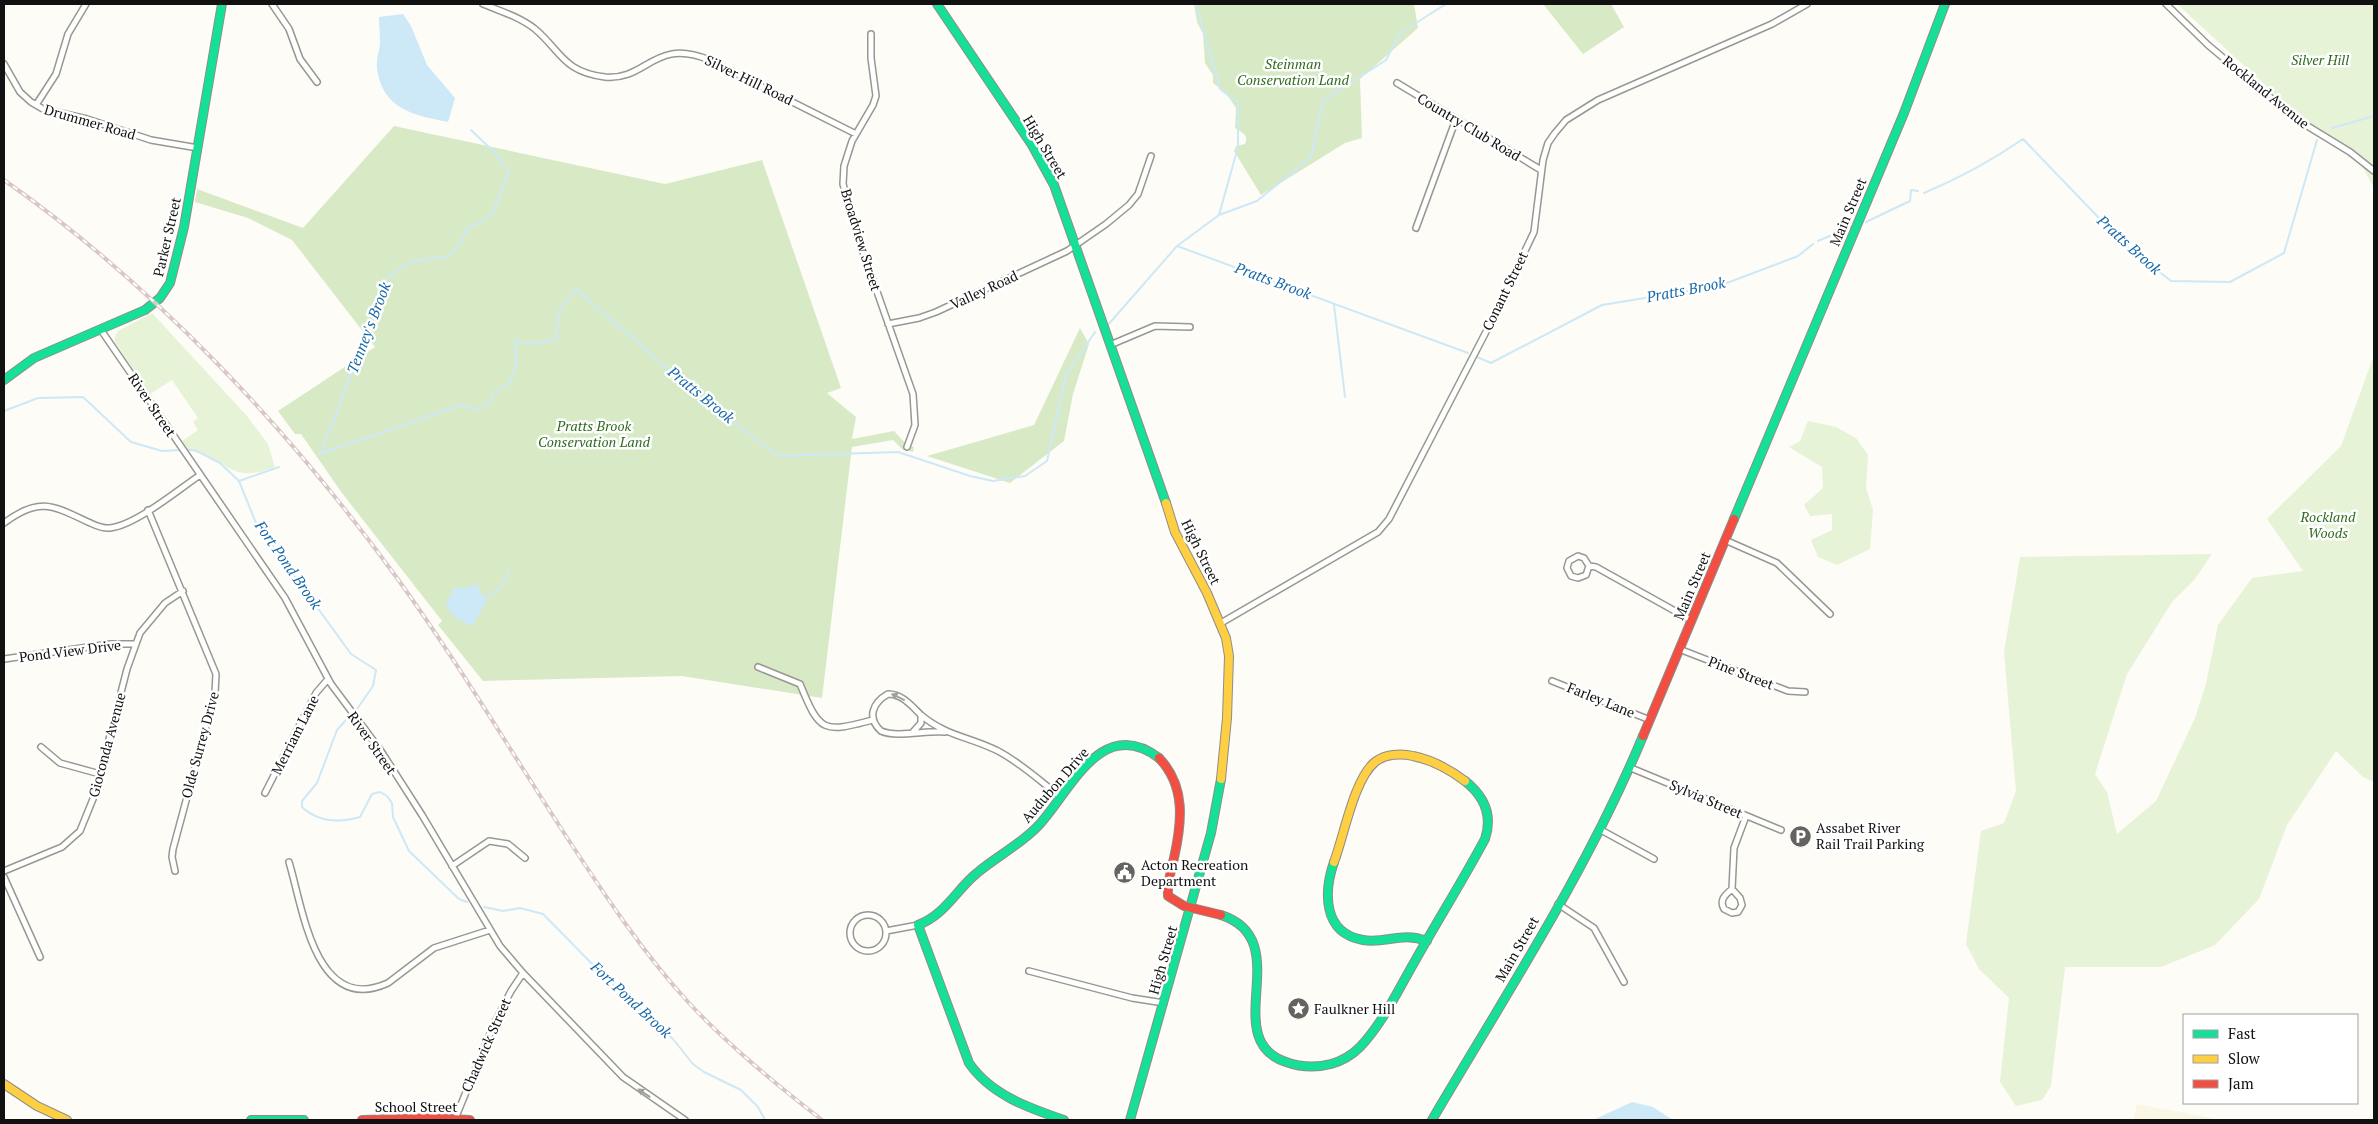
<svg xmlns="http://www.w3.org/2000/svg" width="2378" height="1124" font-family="'PT Serif',serif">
<rect width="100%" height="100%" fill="#fdfcf7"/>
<path fill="#f9f7e4" d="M 2137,1104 L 2212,1118 L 2211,1120 L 2133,1120 Z"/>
<path fill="#e7f3d7" d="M 2177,4 L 2374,4 L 2374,188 L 2356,155 L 2336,139 L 2302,119 Z
M 152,313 L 247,416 L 268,444 L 275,467 C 227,486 229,456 189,451 L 182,441 L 198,430 L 193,422 L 198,418 L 172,380 L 150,394 L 115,342 L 115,336 L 118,331 Z
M 2374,355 L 2374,782 L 2363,777 L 2336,751 L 2287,825 L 2259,899 L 2215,945 L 2161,967 L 2065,967 L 2051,1086 L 2042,1100 L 2016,1106 L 2000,1082 L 2009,998 L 1979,969 L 1966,944 L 1981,831 L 2004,823 L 2016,791 L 2004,652 L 2020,557 L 2212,554 L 2195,579 L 2172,602 L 2127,674 L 2095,774 L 2107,792 L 2117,834 L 2156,801 L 2195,718 L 2206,684 L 2218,625 L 2252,578 L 2303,571 L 2267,519 L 2341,446 Z
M 1808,421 L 1836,427 L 1856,438 L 1868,455 L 1866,488 L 1873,510 L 1870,549 L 1837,565 L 1818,557 L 1811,540 L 1832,530 L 1832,514 L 1810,516 L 1804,505 L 1823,488 L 1822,467 L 1789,447 L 1800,441 Z"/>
<path fill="#d8eac5" d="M 1194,4 L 1414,4 L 1418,28 L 1360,79 L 1362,138 L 1345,143 L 1261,195 L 1234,151 L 1236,146 L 1245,144 C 1249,134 1242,133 1235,128 L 1236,108 L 1225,92 L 1213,83 L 1213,75 L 1205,63 L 1203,34 L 1197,22 Z
M 1543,4 L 1611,4 L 1624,27 L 1583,54 Z
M 394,126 L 665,184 L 762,160 L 841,388 L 827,393 L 856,417 L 852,439 L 894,431 L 907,445 L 914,447 L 913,452 L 902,449 L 893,440 L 852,447 L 822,698 L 682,676 L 483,681 L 438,625 L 442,621 L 342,493 L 301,434 L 295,434 L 278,411 L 375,347 L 292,240 L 248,218 L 195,202 L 197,189 L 303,228 Z
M 1080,328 L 1089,344 L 1073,394 L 1064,441 L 1010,483 L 927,456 L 1034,425 Z"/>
<path fill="#cde8f7" d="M 403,14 L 411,26 L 427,65 L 455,98 L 448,122 C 413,115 382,109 377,68 C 376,60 379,52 380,44 C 380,35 379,26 379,17 Z
M 478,584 L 480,592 L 487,600 L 472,626 L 454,617 L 446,605 L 454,588 L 465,588 Z
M 1632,1102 L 1653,1107 L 1673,1120 L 1593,1120 Z"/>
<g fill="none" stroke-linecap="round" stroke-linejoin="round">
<path stroke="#cde8f7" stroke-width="2" d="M 2332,128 L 2374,116
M 1924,193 C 1960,178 1991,161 2023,139 L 2123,243 L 2171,281 L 2230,282 L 2284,253 L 2317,140
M 1219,215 L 1257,201 L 1311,157 L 1323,101 L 1386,60 L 1400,33 L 1446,4
M 1866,222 L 1910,201 L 1911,190 L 1918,191
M 1818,241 L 1851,227
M 1177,246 L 1219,215 L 1238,147 L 1238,103 L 1220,89 L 1196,4
M 1334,305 L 1345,397
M 1107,326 L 1177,246 L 1468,353
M 1477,357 L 1491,363 L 1602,305 L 1719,286 L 1798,256 L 1813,244
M 4,411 L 38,398 L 83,397 L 131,442 L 162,451 L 181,450
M 186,450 L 195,450 L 220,463 L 239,481 L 256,523 L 351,654 L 376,670 L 373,686 L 357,709
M 321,453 L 389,276 C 399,270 413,256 425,261 L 432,257 L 444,258 L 456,249 L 468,229 L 492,215 L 509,172 L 495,153 L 471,130
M 319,454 L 461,405 L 477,409 L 490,402 L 493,394 L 510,382 L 516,364 L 515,340 C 532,346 541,344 557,338 L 558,313 L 576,289 L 675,375 L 777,456 L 898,452 L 970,476 L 993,481 L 1025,476 L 1047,461 L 1066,375 L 1095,332
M 239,481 L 279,467
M 484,596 C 500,592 503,585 509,570
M 345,721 L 337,730 L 317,783 L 302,801 L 302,807 C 318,822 339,823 360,817 L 372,794 L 380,792 L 387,796 L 392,803 L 393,817 L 409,851 L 459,899 L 467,902
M 484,907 L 503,911 L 520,908 L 543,914 L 610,982 L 673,1039 L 693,1064 L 704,1072 L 741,1090 L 758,1107 L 765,1120"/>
<defs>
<path id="street" d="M 272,4 L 289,29 L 300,59 L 317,82
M 483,4 C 500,11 520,17 535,29 C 561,51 563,72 605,77 C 647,81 654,37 709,60 L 856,134
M 2166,4 L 2208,45 L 2296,119 L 2350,152 L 2374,171
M 871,34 L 871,58 L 876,96 L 873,105 L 852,141 L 844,166 L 843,184 L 856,232 L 913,394 L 915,425 L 907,447
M 4,64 L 20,92 L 31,102 L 43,109 L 87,119 L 151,140 L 198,148
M 1397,83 L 1541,170
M 36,105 L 56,74 L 68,34 L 86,4
M 1416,228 L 1456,119
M 888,324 L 919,318 L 936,312 L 1067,251 L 1106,224 L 1129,205 L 1138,194 L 1151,156
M 101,330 L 285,598 L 331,684 L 381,751 L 422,815 L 500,946 L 523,973 L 623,1077 L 685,1120
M 1110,345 L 1155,326 L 1190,327
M 148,510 L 216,674 L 215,693 L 173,849 L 172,857 L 175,871
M 4,523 C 39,497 52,505 88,522 C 95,525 102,529 110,528 C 136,525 178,490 200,475
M 1725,540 L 1777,563 L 1830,614
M 1589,566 L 1584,558 L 1578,556 L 1569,561 L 1567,568 L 1571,576 L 1578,578 L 1586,575 L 1589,566 L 1596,567 L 1691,620
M 1221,623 L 1378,532 L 1389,519 L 1489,326 L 1534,232 L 1543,160 L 1548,143 L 1555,133 L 1566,120 L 1598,100 L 1772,24 L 1807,4
M 1679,649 L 1788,691 L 1805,692
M 4,659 L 110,644 L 136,644
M 758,667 L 800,684 C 820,733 823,733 873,720
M 1552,681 L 1650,720
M 921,715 C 946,736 970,737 998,751 C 1021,763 1041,782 1061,797
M 913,732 L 921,723 L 921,715 C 911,705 902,694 888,694 C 872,703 867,718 881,731 C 897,738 927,730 945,732
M 41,747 L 60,763 L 100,774
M 1631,768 L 1781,830
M 265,793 L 316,693 L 328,679
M 1601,830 L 1654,859
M 289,862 C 303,908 315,1016 388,983 L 434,948 L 490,930
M 452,866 L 489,841 L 508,844 L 525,858
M 4,871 L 62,847 L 80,831 L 95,794 L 127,669 L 140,633 L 165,603 L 183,591
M 4,877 L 40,957
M 1732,889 C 1725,895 1719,900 1724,909 L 1732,913 L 1738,912 L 1742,905 L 1740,898 L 1732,889 L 1734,848 L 1746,816
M 1558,904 L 1594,928 L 1624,982
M850 933a18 18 0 1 1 36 0a18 18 0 1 1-36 0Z
M 886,931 L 918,925
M 1029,971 L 1132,998 L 1164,1003
M 455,1119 L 494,1024 L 511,991 L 523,973"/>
<path id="fast" d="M 937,4 L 1032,145 L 1054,185 L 1166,503
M 4,380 L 34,358 L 145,310 L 160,298 L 170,283 L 184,227 L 222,4
M 1734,519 L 1904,113 L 1945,4
M 1334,862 C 1324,891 1322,933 1363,940 C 1386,944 1402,931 1427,941
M 1221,915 C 1298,940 1217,1039 1286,1062 C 1300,1067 1316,1068 1331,1064 C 1342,1061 1352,1055 1360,1047 C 1383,1023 1398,990 1415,961 C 1438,920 1463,880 1485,839 C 1493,815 1484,796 1465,781
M 251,1120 L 304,1120
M 1064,1120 C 1029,1108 991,1095 969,1063 L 918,925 C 945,915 956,890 977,873 C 997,856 1020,845 1038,826 C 1070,792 1101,714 1159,758
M 1130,1120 L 1211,833 L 1221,779
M 1432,1120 C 1506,994 1587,871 1643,736"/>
<path id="slow" d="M 1166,503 L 1175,532 L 1207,593 L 1226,638 L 1229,656 L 1227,718 L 1221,779
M 1334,862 C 1344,836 1354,779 1375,762 C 1385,754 1401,753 1413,756 C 1432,760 1449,769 1465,781
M 4,1084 L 37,1106 L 67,1120"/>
<path id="jam" d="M 1643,736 L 1734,519
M 1159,758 C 1186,786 1182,822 1174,858 C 1171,871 1167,883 1168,896 L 1184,906 L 1221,915
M 362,1120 L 431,1118 L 470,1120"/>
</defs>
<use href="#street" stroke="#979795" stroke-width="8"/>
<use href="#fast" stroke="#8e8d8b" stroke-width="10"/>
<use href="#slow" stroke="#8e8d8b" stroke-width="10"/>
<use href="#jam" stroke="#8e8d8b" stroke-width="10"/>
<use href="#street" stroke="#fffffe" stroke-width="5"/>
<use href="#fast" stroke="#16e098" stroke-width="8"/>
<use href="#slow" stroke="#ffcf43" stroke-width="8"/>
<use href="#jam" stroke="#f24e42" stroke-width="8"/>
<defs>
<path id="rail" d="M 4,180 C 155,286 288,428 397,578 C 457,661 510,750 566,836 C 604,894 643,953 689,1003 C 729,1046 776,1084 822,1120"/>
</defs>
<use href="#rail" stroke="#d9c6c7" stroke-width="4"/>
<use href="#rail" stroke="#fff" stroke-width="2" stroke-dasharray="5.5" stroke-linecap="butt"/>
</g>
<defs><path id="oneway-solid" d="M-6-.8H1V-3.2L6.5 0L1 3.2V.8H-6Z" transform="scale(1.25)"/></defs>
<g fill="#a0a09f">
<use href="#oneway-solid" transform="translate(898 697) rotate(-154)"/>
<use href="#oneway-solid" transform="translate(644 1093) rotate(-146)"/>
</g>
<defs>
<symbol id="parking-disc" viewBox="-11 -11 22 22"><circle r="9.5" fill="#646362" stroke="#fff"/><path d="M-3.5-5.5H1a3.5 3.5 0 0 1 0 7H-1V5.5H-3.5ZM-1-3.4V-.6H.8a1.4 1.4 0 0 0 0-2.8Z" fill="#fff"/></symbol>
<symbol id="civic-disc" viewBox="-11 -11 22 22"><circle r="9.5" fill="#646362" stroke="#fff"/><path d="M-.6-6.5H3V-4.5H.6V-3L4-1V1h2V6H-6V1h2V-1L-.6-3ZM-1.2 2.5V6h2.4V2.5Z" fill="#fff"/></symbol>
<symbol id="sight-disc" viewBox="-11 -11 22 22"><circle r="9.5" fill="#646362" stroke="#fff"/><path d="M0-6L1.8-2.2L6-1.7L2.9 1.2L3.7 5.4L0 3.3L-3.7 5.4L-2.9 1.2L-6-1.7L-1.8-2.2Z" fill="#fff"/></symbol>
</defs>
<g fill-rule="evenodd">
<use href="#parking-disc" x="1788" y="824" width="25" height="25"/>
<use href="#civic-disc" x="1112" y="860" width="25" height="25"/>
<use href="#sight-disc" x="1286" y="996" width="25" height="25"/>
</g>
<g text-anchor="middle" stroke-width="5" stroke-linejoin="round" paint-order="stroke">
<g font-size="14" font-style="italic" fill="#2f6b1f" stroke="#fff">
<text x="2320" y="65">Silver Hill</text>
<text x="1293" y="69">Steinman<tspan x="1293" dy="16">Conservation Land</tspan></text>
<text x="594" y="431">Pratts Brook<tspan x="594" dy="16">Conservation Land</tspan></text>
<text x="2328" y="522">Rockland<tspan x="2328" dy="16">Woods</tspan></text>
</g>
<g font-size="14" fill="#111" stroke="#fff">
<text transform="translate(749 80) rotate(26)" y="5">Silver Hill Road</text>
<text transform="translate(2266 92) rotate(39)" y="5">Rockland Avenue</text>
<text transform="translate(90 122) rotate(16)" y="5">Drummer Road</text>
<text transform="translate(1469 127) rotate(31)" y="5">Country Club Road</text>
<text transform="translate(1045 147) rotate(59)" y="5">High Street</text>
<text transform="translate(1848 212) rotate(-67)" y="5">Main Street</text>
<text transform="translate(167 237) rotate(-77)" y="5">Parker Street</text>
<text transform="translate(861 240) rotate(73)" y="5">Broadview Street</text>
<text transform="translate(984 290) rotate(-25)" y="5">Valley Road</text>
<text transform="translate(1505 291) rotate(-64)" y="5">Conant Street</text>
<text transform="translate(152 405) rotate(56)" y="5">River Street</text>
<text transform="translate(1201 552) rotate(64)" y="5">High Street</text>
<text transform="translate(1692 586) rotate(-67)" y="5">Main Street</text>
<text transform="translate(70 651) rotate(-7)" y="5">Pond View Drive</text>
<text transform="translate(1741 673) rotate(21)" y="5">Pine Street</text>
<text transform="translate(1601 700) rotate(22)" y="5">Farley Lane</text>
<text transform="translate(295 735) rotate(-63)" y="5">Merriam Lane</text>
<text transform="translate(372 743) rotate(55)" y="5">River Street</text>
<text transform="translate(107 745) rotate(-75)" y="5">Gioconda Avenue</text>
<text transform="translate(200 745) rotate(-75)" y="5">Olde Surrey Drive</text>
<text transform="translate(1055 785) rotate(-49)" y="5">Audubon Drive</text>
<text transform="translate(1706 799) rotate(23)" y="5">Sylvia Street</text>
<text transform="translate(1517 949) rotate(-60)" y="5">Main Street</text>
<text transform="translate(1163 960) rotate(-74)" y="5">High Street</text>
<text transform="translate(486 1045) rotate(-66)" y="5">Chadwick Street</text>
<text x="416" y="1112">School Street</text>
</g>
<g font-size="14" fill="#111" stroke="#fff" text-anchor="start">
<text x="1816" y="833">Assabet River<tspan x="1816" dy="16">Rail Trail Parking</tspan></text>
<text x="1141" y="870">Acton Recreation<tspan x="1141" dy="16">Department</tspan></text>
<text x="1314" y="1014">Faulkner Hill</text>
</g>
<g font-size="15" font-style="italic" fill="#1768a6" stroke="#fff">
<text transform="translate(2129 245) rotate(42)" y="5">Pratts Brook</text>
<text transform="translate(1273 281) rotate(20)" y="5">Pratts Brook</text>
<text transform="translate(1686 290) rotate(-11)" y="5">Pratts Brook</text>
<text transform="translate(369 328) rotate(-69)" y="5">Tenney's Brook</text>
<text transform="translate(701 395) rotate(39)" y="5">Pratts Brook</text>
<text transform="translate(288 565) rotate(55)" y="5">Fort Pond Brook</text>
<text transform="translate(631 1000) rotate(43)" y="5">Fort Pond Brook</text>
</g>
</g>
<rect width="2378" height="1124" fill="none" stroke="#111111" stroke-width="10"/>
<rect x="2183" y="1014" width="175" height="90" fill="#ffffff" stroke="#a0a0a0"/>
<rect x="2193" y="1030" width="25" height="8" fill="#16e098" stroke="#a0a0a0"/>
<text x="2228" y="1039" font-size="15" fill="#111111">Fast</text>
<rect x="2193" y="1055" width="25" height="8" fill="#ffcf43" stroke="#a0a0a0"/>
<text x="2228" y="1064" font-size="15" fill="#111111">Slow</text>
<rect x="2193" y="1080" width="25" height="8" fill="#f24e42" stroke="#a0a0a0"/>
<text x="2228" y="1089" font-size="15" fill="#111111">Jam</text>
</svg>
